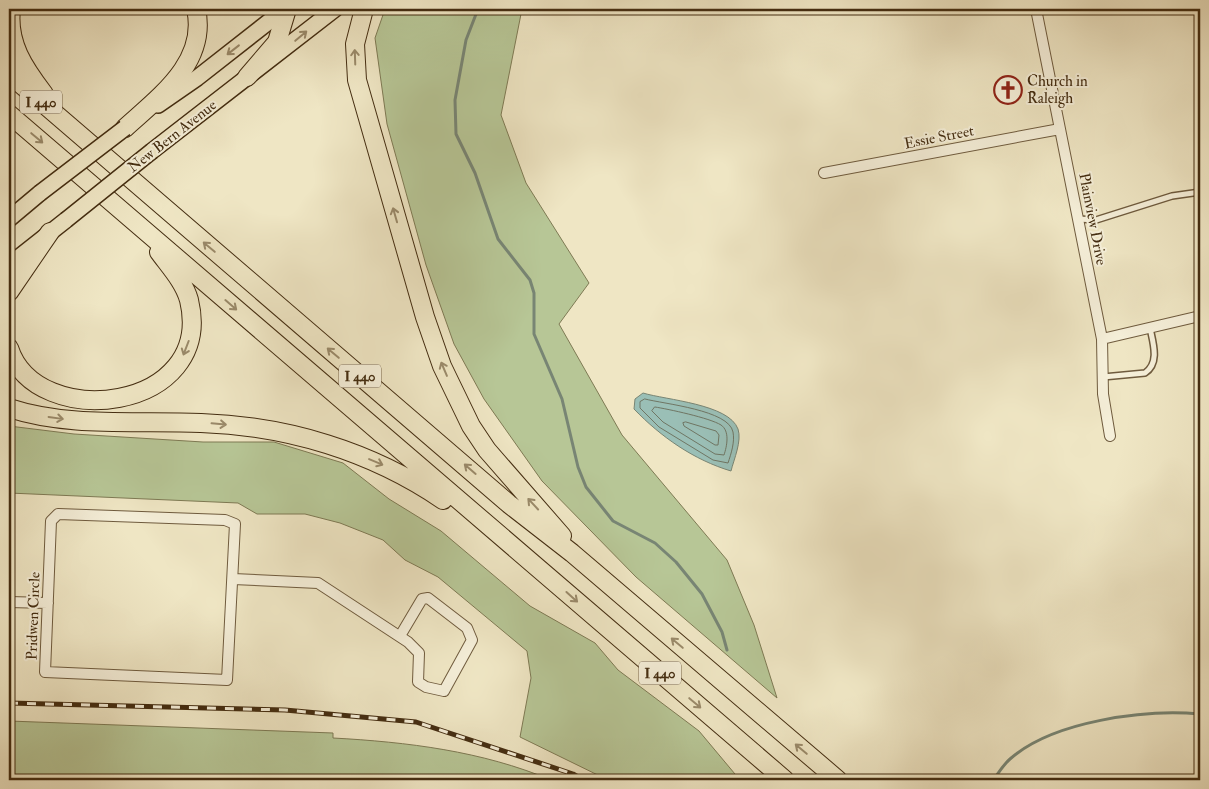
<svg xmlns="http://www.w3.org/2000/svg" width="1209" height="789" font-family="'IM FELL Double Pica',serif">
<rect width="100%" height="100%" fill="#efe6c4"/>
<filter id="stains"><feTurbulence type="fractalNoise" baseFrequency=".004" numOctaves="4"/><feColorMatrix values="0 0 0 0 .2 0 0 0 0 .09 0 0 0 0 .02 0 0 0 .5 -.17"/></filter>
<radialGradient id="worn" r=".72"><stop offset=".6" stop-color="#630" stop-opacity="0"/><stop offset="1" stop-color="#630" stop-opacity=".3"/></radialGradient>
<path fill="#b7c696" stroke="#7e7a54" d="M 385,9 L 522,9 L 501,115 L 526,183 L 589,283 L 559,324 L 622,435 L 727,560 L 754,625 L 777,698 L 636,577 L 542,481 L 484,399 L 454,344 L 426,265 L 387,124 L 375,38 Z
M 9,426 L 74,434 L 203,442 L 274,442 L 343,463 L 389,499 L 441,531 L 530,606 L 595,643 L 618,670 L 699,731 L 740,780 L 608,780 L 520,737 L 531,678 L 527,651 L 438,577 L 405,560 L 383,540 L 340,523 L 305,514 L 257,514 L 238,503 L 9,493 Z
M 9,721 L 333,733 L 333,738 C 407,742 482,751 551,780 L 9,780 Z"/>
<path fill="#9abfb6" stroke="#788574" d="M 643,393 C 666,400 729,404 738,429 C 742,441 734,459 731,471 C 694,460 661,437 634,409 L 635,399 Z"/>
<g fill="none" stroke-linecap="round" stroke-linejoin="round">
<path stroke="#6f7664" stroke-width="1" d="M 645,399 C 664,404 729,410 733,432 C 735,442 731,454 728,463 L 713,460 L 659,427 L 640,408 L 640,402 Z
M 655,407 C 668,409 710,418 721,425 C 730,431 727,446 724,455 L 715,454 L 663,422 L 652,411 Z
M 686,422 L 716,431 L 719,435 L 718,445 L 715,445 L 684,426 L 683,423 Z"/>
<path stroke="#788574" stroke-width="3" d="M 478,9 L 466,40 L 455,100 L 456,134 L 475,173 L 498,239 L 530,280 L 534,293 L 534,334 L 562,399 L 578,467 L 586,487 L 613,521 L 655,543 L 676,562 L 702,594 L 722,632 L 727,650
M 993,780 C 998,774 1003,765 1010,759 C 1053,721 1145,709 1200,714"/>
<defs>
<path id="service" d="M 1078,219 L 1096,220 L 1172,196 L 1200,192
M 1103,377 L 1145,373 C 1160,363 1153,343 1150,328"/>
<path id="minor" d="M 1036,9 L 1102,339 L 1103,394 L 1110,436
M 824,173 L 1060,129
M 1102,339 L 1200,316
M 58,514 L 225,520 L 235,524 L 227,680 L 45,672 L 51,521 Z
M 233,579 L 318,583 L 408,642 L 419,653 L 418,682 L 426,687 L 444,691 L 472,640 L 467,628 L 428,598 L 422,599 L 400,636
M 9,602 L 48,603"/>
<path id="primary" d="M 158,105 L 197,78 L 285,9
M 152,151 L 335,9
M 9,219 L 40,193
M 9,265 L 66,220"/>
<path id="motorway" d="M 11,9 C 7,43 24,68 44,94
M 364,9 L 355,44 L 357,80 L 425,317 L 442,366 L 471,426 L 487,450 L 562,536
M 9,74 L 509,504 L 572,553 L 838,780
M 247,77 L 277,42 L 287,9
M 9,114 L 785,780
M 125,128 C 159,97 208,62 196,9
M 9,292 L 50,232
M 9,348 C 36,433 216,412 189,300 C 184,282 170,267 159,252
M 9,408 C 70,428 137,420 201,423 C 287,426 371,451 443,500"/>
</defs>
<use href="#service" stroke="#6f5b3e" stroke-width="8"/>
<use href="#minor" stroke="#6f5b3e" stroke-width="12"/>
<use href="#primary" stroke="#442d11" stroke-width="18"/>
<use href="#motorway" stroke="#442d11" stroke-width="20"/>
<use href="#service" stroke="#f5efd9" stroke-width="5"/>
<use href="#minor" stroke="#f5efd9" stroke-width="10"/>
<use href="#primary" stroke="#efe6c4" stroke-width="15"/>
<use href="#motorway" stroke="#efe6c4" stroke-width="18"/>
<defs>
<path id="rail" d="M 9,703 L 285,710 L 416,722 L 573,774 L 583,780"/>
</defs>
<use href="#rail" stroke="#442d11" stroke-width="5"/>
<use href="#rail" stroke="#f5efd9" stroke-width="3" stroke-dasharray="9" stroke-linecap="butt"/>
<defs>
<path id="primary-bridge" d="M 40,193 L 125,128
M 66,220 L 152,151"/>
</defs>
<use href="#primary-bridge" stroke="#442d11" stroke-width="18" stroke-linecap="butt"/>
<use href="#primary-bridge" stroke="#efe6c4" stroke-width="15"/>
</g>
<defs><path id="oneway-shaft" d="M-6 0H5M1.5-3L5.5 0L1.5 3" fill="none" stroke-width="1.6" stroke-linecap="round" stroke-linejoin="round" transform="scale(1.25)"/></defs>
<g stroke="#9a8a6a">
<use href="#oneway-shaft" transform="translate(301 36) rotate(-40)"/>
<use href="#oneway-shaft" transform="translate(233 50) rotate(142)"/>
<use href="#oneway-shaft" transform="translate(355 57) rotate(-92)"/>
<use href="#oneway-shaft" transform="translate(37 138) rotate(40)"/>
<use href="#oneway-shaft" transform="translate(395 215) rotate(-106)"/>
<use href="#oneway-shaft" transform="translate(209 247) rotate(-140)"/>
<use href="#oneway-shaft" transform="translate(231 305) rotate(41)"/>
<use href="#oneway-shaft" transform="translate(186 348) rotate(111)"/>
<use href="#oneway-shaft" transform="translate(333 353) rotate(-140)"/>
<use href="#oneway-shaft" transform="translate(444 369) rotate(-113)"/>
<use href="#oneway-shaft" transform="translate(56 418) rotate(8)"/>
<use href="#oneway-shaft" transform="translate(219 424) rotate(5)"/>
<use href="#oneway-shaft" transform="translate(376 462) rotate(23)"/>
<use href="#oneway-shaft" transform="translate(470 469) rotate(-139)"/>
<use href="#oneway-shaft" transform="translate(533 504) rotate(-133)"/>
<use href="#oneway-shaft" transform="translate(572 597) rotate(42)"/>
<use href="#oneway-shaft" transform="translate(677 643) rotate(-140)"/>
<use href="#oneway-shaft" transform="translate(695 703) rotate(40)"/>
<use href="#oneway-shaft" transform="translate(801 749) rotate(-140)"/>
</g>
<defs>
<symbol id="church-ring" viewBox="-11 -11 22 22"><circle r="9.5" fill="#f5efd9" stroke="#8f2418" stroke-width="1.5"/><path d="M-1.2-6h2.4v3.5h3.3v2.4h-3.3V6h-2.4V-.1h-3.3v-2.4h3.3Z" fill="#8f2418"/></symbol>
</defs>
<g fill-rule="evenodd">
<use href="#church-ring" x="992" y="74" width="32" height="32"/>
</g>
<g text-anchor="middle" stroke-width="4" stroke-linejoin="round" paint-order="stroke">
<g fill="#f5efd9" stroke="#79674d" stroke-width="1">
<rect x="20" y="90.5" width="42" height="23" rx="4"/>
<rect x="339" y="364.5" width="42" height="23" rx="4"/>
<rect x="639" y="661.5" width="42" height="23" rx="4"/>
</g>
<g font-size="14" font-weight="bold" fill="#442d11">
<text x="41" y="107">I 440</text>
<text x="360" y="381">I 440</text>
<text x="660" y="678">I 440</text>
</g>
<g font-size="15" fill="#442d11" stroke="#f5efd9" text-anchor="start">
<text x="1027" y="86">Church in<tspan x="1027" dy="17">Raleigh</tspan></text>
</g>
<g font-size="15" fill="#442d11" stroke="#f5efd9">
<text transform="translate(172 136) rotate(-38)" y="5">New Bern Avenue</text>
<text transform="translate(939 137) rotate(-11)" y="5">Essie Street</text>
<text transform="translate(1093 219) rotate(79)" y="5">Plainview Drive</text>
<text transform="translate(33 616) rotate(-88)" y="5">Pridwen Circle</text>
</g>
</g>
<rect width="1209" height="789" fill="none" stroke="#efe6c4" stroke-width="30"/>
<rect x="10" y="10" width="1189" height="769" fill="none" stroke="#442d11" stroke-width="2.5"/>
<rect x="15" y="15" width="1179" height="759" fill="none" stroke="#442d11"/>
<rect width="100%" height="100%" filter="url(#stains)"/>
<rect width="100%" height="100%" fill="url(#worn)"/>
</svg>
